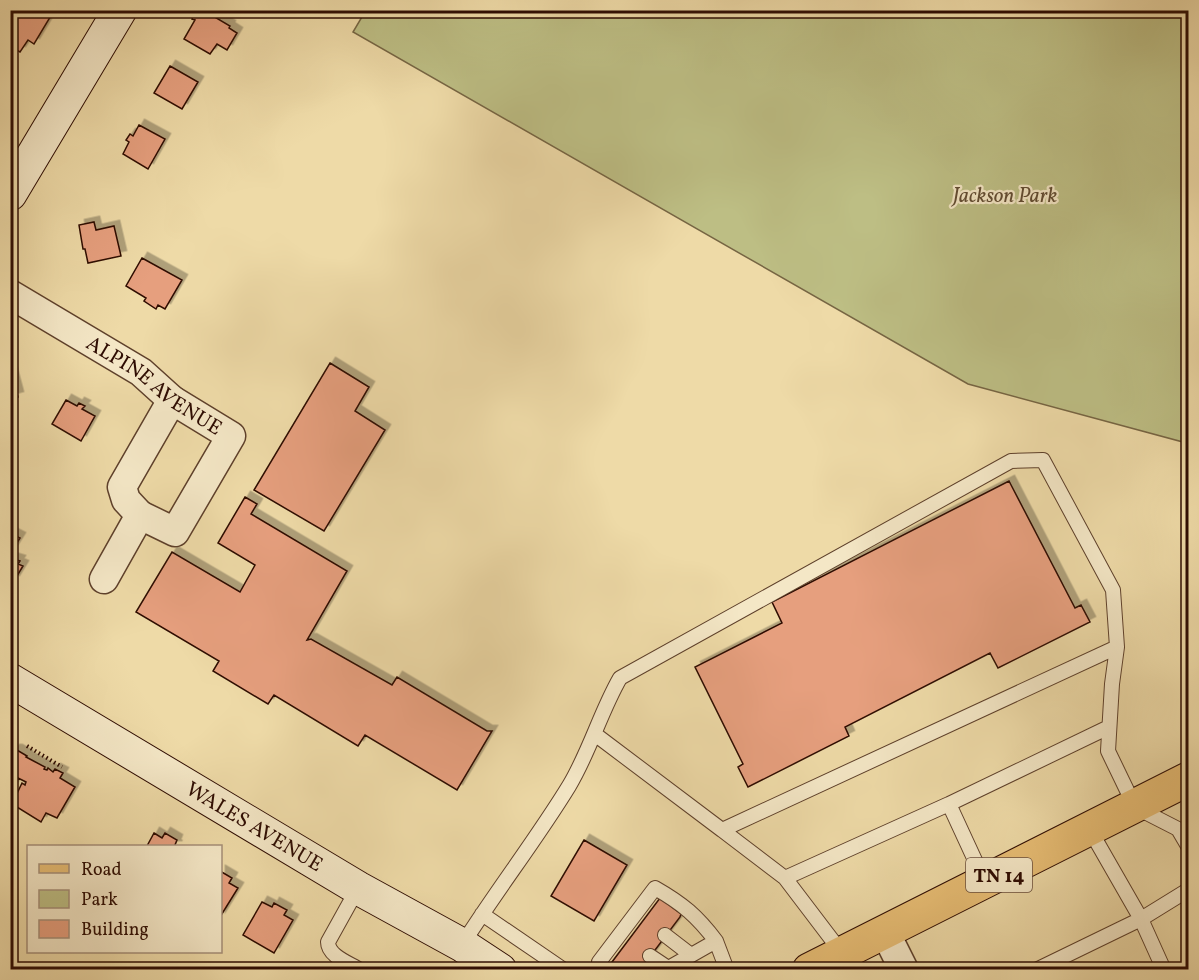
<svg xmlns="http://www.w3.org/2000/svg" width="1199" height="980" font-family="Vollkorn,serif">
<defs>
<filter id="shadow"><feDropShadow dx="5.5" dy="-5.5" stdDeviation="0" flood-color="#0004"/></filter>
</defs>
<rect width="100%" height="100%" fill="#eedaa7"/>
<filter id="stains"><feTurbulence type="fractalNoise" baseFrequency=".00333" numOctaves="4"/><feColorMatrix values="0 0 0 0 .2 0 0 0 0 .09 0 0 0 0 .02 0 0 0 .5 -.17"/></filter>
<radialGradient id="worn" r=".72"><stop offset=".6" stop-color="#630" stop-opacity="0"/><stop offset="1" stop-color="#630" stop-opacity=".3"/></radialGradient>
<path fill="#bdbe84" stroke="#766543" stroke-width="1.5" d="M 366,10 L 1188,11 L 1188,432 L 1183,442 L 968,384 L 353,32 Z"/>
<path fill="#e69f7e" stroke="#2e0c02" stroke-width="1.5" filter="url(#shadow)" d="M 10,10 L 46,10 L 52,14 L 34,44 L 28,40 L 20,52 L 10,46 Z
M 197,10 L 203,10 L 230,26 L 229,28 L 237,33 L 227,50 L 217,44 L 210,54 L 184,39 L 195,20 L 192,19 Z
M 170,66 L 198,82 L 182,109 L 154,93 Z
M 139,125 L 165,139 L 148,169 L 123,154 L 129,142 L 126,140 L 130,134 L 133,136 Z
M 94,222 L 96,230 L 114,226 L 121,256 L 88,263 L 85,249 L 83,249 L 79,225 Z
M 142,258 L 182,280 L 165,309 L 158,305 L 156,309 L 144,301 L 146,298 L 126,286 Z
M 330,363 L 369,387 L 355,411 L 385,430 L 324,531 L 254,490 Z
M 10,367 L 18,397 L 10,399 Z
M 66,400 L 77,406 L 79,403 L 85,406 L 82,409 L 95,416 L 81,441 L 52,424 Z
M 1009,481 L 1075,608 L 1081,605 L 1090,622 L 998,668 L 990,653 L 845,727 L 849,736 L 748,787 L 738,767 L 743,764 L 695,667 L 782,623 L 772,602 Z
M 245,497 L 257,504 L 251,514 L 347,571 L 307,640 L 311,639 L 392,685 L 397,677 L 487,731 L 492,731 L 457,790 L 365,735 L 358,746 L 274,695 L 268,704 L 213,671 L 219,661 L 136,612 L 172,552 L 240,592 L 255,565 L 218,543 Z
M 10,533 L 20,538 L 10,554 Z
M 10,558 L 20,561 L 18,564 L 23,566 L 14,581 L 10,578 Z
M 14,750 L 17,750 L 27,756 L 26,757 L 45,767 L 44,769 L 47,770 L 48,768 L 53,772 L 55,769 L 63,773 L 60,778 L 75,787 L 57,818 L 46,813 L 41,822 L 12,804 L 22,783 L 25,785 L 26,782 L 18,778 L 10,791 L 10,757 Z
M 154,833 L 162,838 L 165,833 L 177,840 L 175,845 L 177,846 L 147,846 Z
M 584,840 L 627,865 L 594,921 L 551,896 Z
M 220,871 L 232,878 L 229,883 L 238,888 L 220,917 Z
M 660,898 L 681,914 L 680,917 L 640,970 L 621,970 L 612,962 Z
M 262,902 L 272,907 L 274,903 L 287,910 L 284,915 L 293,920 L 274,953 L 243,935 Z"/>
<g fill="none" stroke-linecap="round" stroke-linejoin="round">
<defs>
<path id="lane" d="M 1109,727 L 949,804 L 785,878 L 722,830 L 1117,647
M 596,735 L 722,830
M 949,804 L 985,882
M 785,878 L 842,953
M 358,888 L 328,942 C 328,956 349,963 360,970
M 482,914 L 564,970
M 665,935 L 691,955
M 462,945 C 496,891 536,840 569,786 C 590,751 600,713 620,678 L 1011,461 L 1043,460 L 1113,590 L 1117,647 L 1112,684 L 1108,751 L 1135,807 L 1178,829 L 1188,846
M 650,956 L 668,968
M 599,962 L 655,888 C 683,904 697,916 716,941
M 665,970 L 716,941 L 727,970
M 1036,970 L 1141,919 L 1090,830
M 1164,970 L 1141,919 L 1188,890"/>
<g id="street">
<path id="s1" d="M 10,294 L 141,372 L 172,400 L 231,436 L 175,532 L 140,515"/>
<path d="M 104,579 L 140,515 L 126,500 L 122,487 L 172,400"/>
<path d="M 885,932 L 904,970"/>
</g>
<g id="secondary">
<path d="M 10,194 L 120,10"/>
<path id="s2" d="M 10,680 L 358,888 L 462,945 L 500,970"/>
</g>
<path id="primary" d="M 809,970 L 1188,779"/>
</defs>
<use href="#lane" stroke="#5e402b" stroke-width="16"/>
<use href="#street" stroke="#5e402b" stroke-width="31"/>
<use href="#secondary" stroke="#2e0c02" stroke-width="35"/>
<use href="#primary" stroke="#2e0c02" stroke-width="35"/>
<path stroke="#2e0c02" stroke-width="4" stroke-dasharray="1.5 3" stroke-linecap="butt" d="M 27,746 L 62,767"/>
<use href="#lane" stroke="#f4e7c6" stroke-width="14"/>
<use href="#street" stroke="#f4e7c6" stroke-width="28"/>
<use href="#secondary" stroke="#f4e7c6" stroke-width="33"/>
<use href="#primary" stroke="#e7bd74" stroke-width="33"/>
</g>
<g text-anchor="middle" stroke-width="4.5" stroke-linejoin="round" paint-order="stroke">
<rect fill="#f4e7c6" stroke="#694e3d" stroke-width="1.5" x="966" y="858" width="66" height="34" rx="4.5"/>
<g font-size="20" font-weight="bold" fill="#2e0c02">
<text x="999" y="882">TN 14</text>
</g>
<g font-size="21" font-style="italic" fill="#604a30" stroke="#f4e7c6">
<text x="1005" y="202">Jackson Park</text>
</g>
<g font-size="21" fill="#2e0c02" stroke="#f4e7c6">
<text dy="7" stroke="none"><textPath href="#s1" startOffset="171">ALPINE AVENUE</textPath></text>
<text dy="7" stroke="none"><textPath href="#s2" startOffset="285">WALES AVENUE</textPath></text>
</g>
</g>
<rect width="1199" height="980" fill="none" stroke="#eedaa7" stroke-width="36"/>
<rect x="12" y="12" width="1175" height="956" fill="none" stroke="#2e0c02" stroke-width="3"/>
<rect x="18" y="18" width="1163" height="944" fill="none" stroke="#2e0c02" stroke-width="1.5"/>
<rect x="27" y="845" width="195" height="108" fill="#f4e7c6" stroke="#a58f78" stroke-width="1.5"/>
<rect x="39" y="864" width="30" height="9" fill="#e7bd74" stroke="#a58f78" stroke-width="1.5"/>
<text x="81" y="875" font-size="18" fill="#2e0c02">Road</text>
<rect x="39" y="890" width="30" height="18" fill="#bdbe84" stroke="#a58f78" stroke-width="1.5"/>
<text x="81" y="905" font-size="18" fill="#2e0c02">Park</text>
<rect x="39" y="920" width="30" height="18" fill="#e69f7e" stroke="#a58f78" stroke-width="1.5"/>
<text x="81" y="935" font-size="18" fill="#2e0c02">Building</text>
<rect width="100%" height="100%" filter="url(#stains)"/>
<rect width="100%" height="100%" fill="url(#worn)"/>
</svg>
